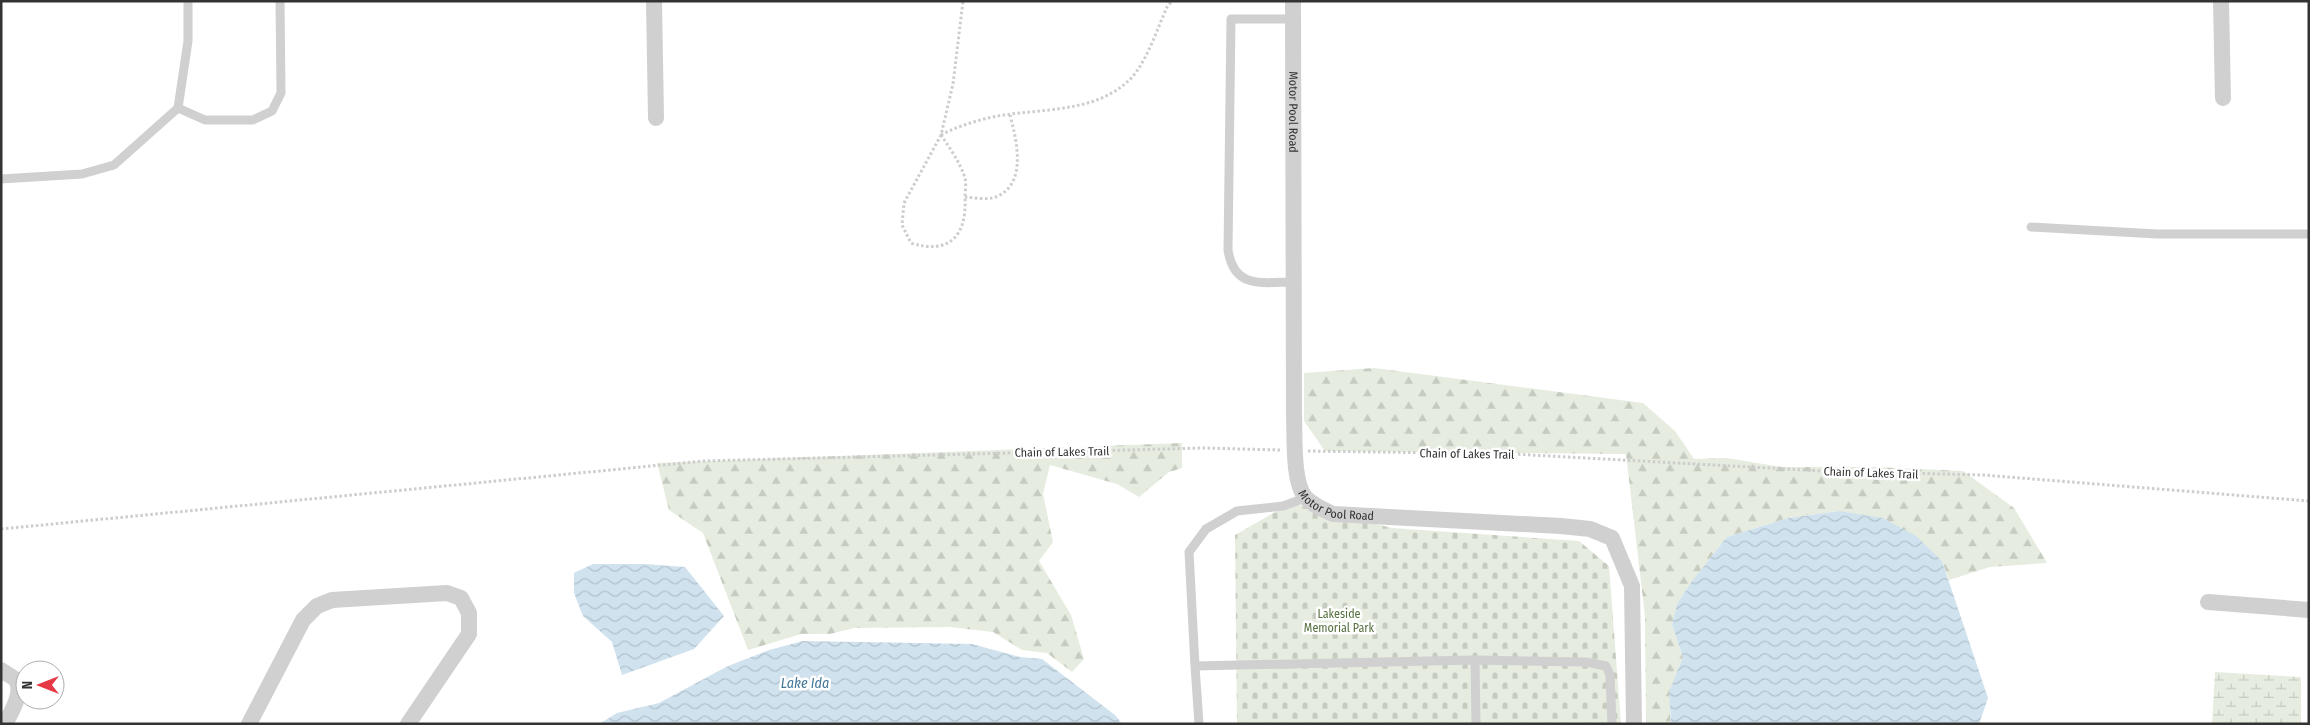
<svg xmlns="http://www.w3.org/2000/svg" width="2310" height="725" font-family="'Fira Sans Condensed',sans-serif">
<defs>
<pattern id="forest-firs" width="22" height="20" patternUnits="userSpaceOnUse" patternTransform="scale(1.25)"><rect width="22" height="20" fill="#e6ecdf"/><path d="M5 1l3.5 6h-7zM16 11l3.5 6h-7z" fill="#c6cbc0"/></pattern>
<pattern id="wetland-marsh" width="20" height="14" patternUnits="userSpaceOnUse" patternTransform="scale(1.25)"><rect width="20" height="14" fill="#e6ecdf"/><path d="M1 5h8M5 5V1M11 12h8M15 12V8" fill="none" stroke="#c6cbc0"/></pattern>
<pattern id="cemetery-stones" width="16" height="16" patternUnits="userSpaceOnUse" patternTransform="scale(1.25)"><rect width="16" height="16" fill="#e6ecdf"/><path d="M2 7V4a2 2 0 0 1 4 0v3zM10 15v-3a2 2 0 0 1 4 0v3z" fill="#c6cbc0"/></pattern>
<pattern id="water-waves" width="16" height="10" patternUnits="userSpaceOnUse" patternTransform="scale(1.25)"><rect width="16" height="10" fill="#cfe2ee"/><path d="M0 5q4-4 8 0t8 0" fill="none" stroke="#b2c2cd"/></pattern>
</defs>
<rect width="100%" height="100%" fill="#fff"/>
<path fill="url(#forest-firs)" d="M 1374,368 L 1643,403 L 1675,431 L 1694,459 L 1727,458 L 1782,467 L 1875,467 L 1963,471 L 2014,508 L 2047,563 L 1990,567 L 1949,580 L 1942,561 L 1839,511 L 1788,518 L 1727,537 L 1692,581 L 1677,604 L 1672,625 L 1683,657 C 1675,677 1667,701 1671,724 L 1646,724 L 1645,616 L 1626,454 L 1325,451 L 1304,421 L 1304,373 Z
M 1182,443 L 1182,468 L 1169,472 L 1139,497 L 1117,484 L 1050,465 L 1043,494 L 1053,542 L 1039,561 L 1071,615 L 1084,659 L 1072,672 L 1047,653 L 1022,650 L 993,632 L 950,627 L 854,628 L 830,634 L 801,634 L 748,650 L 703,533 L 669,510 L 657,463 Z"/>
<path fill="url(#wetland-marsh)" d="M 2215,672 L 2301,677 L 2301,724 L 2212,724 Z"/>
<path fill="url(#cemetery-stones)" d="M 1291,503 L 1392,528 L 1579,541 L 1609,566 L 1621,724 L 1237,724 L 1235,535 Z"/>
<path fill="url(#water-waves)" d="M 1839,511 L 1883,518 L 1916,536 L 1942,561 L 1988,698 L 1979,724 L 1671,724 L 1669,692 L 1683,657 L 1672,625 L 1677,604 L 1692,581 L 1727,537 L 1788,518 Z
M 593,564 L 645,564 L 685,567 L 724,616 L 694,649 L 622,675 L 612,642 L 583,616 L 574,593 L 574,573 Z
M 803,641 L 972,644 L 1020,657 L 1042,659 L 1115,715 L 1122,724 L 599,724 L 617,713 L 659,703 L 728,666 L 769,650 Z"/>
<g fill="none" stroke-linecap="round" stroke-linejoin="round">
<path stroke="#cdcdcd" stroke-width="3" stroke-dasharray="2.5 2.5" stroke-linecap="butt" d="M 941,135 C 949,147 959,161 964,175 C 967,182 965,191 965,198 C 967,236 949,255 911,243 L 902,225 L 904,203 L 941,135 L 953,84 L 963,1
M 941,135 C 954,128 969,123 984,119 C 1030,107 1088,116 1126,83 C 1145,68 1157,29 1167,7 L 1172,1
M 965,197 C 976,198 990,201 1000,195 C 1027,180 1016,138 1010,115
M 1308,451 L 1512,454 L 1824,471 L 1983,475 L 2309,501
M 1,529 L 703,461 L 1204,448 L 1280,450"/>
<path stroke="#d0d0d0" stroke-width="9" d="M 1293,19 L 1231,19 L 1228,250 C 1234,290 1263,282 1294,282
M 178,108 L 205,120 L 253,120 L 272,111 L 281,93 L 280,1
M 1,179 L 82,174 L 114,165 L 178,108 L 188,41 L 188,1
M 2031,227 L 2157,234 L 2309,234
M 1475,660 L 1476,724
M 1195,666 L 1189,552 L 1206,529 L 1237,511 L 1283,506 L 1305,498
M 1199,724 L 1195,666 L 1475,660 L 1586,662 L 1606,666 L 1610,675 L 1612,724"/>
<g stroke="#d0d0d0" stroke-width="16">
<path d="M 654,1 L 656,118"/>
<path id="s1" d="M 1293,1 L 1294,414 C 1295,435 1292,483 1306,498 C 1314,506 1324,510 1333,514 L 1561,526 L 1590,529 L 1612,538 L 1632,586 L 1634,724"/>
<path d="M 2221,1 L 2223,98"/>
<path d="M 2208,602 L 2309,610"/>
<path d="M 1,670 C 5,673 11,676 15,679 C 25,690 11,713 5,724"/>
<path d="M 249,724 L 303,620 L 317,606 L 332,600 L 447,593 L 461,598 L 469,613 L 469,634 L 408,724"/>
</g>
</g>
<g text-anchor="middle" stroke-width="5" stroke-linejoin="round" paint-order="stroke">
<g font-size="12" fill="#333" stroke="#fff">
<text dy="4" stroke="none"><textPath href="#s1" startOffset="111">Motor Pool Road</textPath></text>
<text transform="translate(1062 452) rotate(-1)" y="4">Chain of Lakes Trail</text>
<text transform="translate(1467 454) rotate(1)" y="4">Chain of Lakes Trail</text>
<text transform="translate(1871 473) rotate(2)" y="4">Chain of Lakes Trail</text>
<text dy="4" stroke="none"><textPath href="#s1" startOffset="531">Motor Pool Road</textPath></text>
</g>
<g font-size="12" fill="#56703f" stroke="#fff">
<text x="1339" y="618">Lakeside<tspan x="1339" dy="14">Memorial Park</tspan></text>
</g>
<g font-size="14" font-style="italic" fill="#3f7597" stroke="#fff">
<text x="805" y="688">Lake Ida</text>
</g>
</g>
<rect width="2310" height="725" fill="none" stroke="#333333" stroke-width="5"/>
<g transform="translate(40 685) rotate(270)"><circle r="24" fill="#ffffff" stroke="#adadad"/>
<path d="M0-4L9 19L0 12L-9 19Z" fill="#e63946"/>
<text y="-8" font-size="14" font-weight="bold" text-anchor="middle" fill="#333333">N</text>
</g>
</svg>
